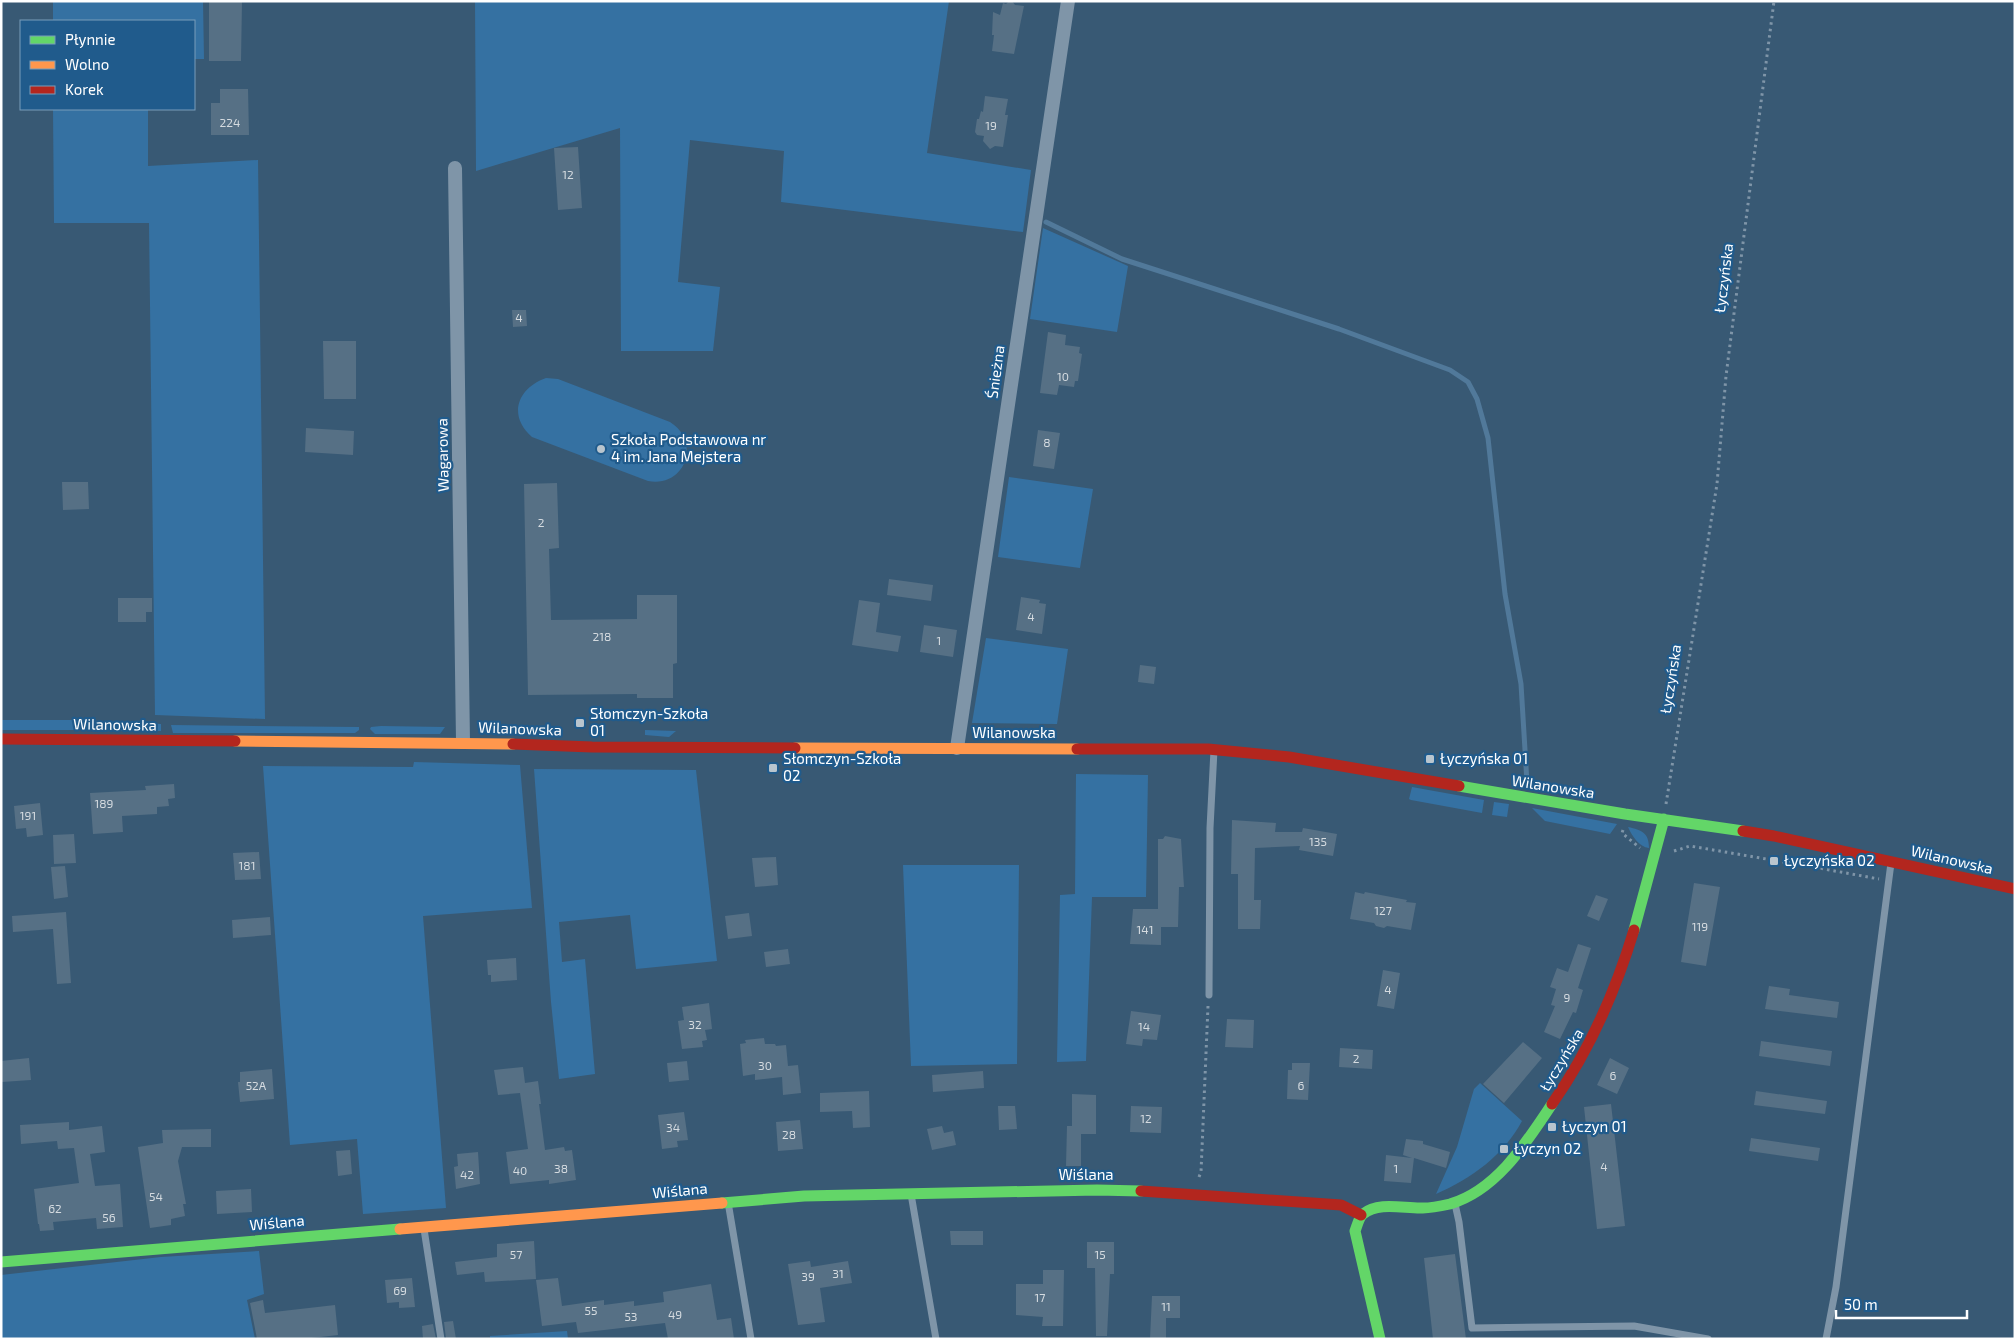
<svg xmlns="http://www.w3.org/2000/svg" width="2016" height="1340" font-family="'Exo 2',sans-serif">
<rect width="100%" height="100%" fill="#385974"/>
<path fill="#3571a2" d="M 53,1 L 203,1 L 204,59 L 194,59 L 194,21 L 53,21 Z
M 475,1 L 949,1 L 927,153 L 1031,170 L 1023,232 L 781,202 L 784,151 L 690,140 L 678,282 L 720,287 L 713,351 L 621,351 L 620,128 L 476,171 Z
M 53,109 L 148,109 L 148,166 L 258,160 L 265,719 L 155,715 L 149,223 L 54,223 Z
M 1043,228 L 1128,266 L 1117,332 L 1030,319 Z
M 546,378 L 558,379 L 670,422 C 702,442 685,488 648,481 L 532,437 C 507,415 518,388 546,378 Z
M 1009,477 L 1093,489 L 1080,568 L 998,557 Z
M 986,638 L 1068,649 L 1057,724 L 972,723 Z
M 1,720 L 92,720 L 91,725 L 83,730 L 1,730 Z
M 106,721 L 161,724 L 161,731 L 107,731 Z
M 171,725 L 359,727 L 359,730 L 355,733 L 173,733 Z
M 381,726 L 445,727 L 440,734 L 375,734 L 370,729 L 371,727 Z
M 645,730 L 676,731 L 669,737 L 645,735 Z
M 414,762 L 520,765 L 532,908 L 423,916 L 446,1208 L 363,1214 L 357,1139 L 290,1145 L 263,766 L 413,767 Z
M 534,769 L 696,770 L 717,961 L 636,969 L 630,915 L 559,922 L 562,962 L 585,959 L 595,1074 L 559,1079 L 551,1002 Z
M 1076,774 L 1148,775 L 1146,897 L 1092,897 L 1086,1061 L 1057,1062 L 1060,895 L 1075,894 Z
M 1412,787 L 1484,800 L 1482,813 L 1411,800 L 1409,799 Z
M 1494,802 L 1509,804 L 1507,817 L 1492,815 Z
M 1532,808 L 1617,824 L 1610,834 L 1545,821 Z
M 1628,827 C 1642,830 1649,833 1649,848 C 1639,847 1632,836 1628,827 Z
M 903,865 L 1019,865 L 1017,1064 L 911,1066 Z
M 1480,1083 L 1522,1121 C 1504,1155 1471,1179 1436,1194 L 1457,1147 L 1474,1089 Z
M 259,1251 L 264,1294 L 247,1300 L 255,1339 L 1,1339 L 1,1275 L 161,1257 Z
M 567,1331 L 568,1339 L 490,1339 L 490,1336 Z"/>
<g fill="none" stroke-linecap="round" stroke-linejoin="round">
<path stroke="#51799a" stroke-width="5" d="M 1046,222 L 1122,259 L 1339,329 L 1450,370 L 1468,382 L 1477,399 L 1488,438 L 1505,594 L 1521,684 L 1527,783"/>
</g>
<path fill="#567085" d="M 209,1 L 242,1 L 241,61 L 209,61 Z
M 1009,1 L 1012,1 L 1015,5 L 1024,6 L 1014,54 L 992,51 L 994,35 L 992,35 L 993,12 L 1000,15 L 1003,3 L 1006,4 Z
M 220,89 L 248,89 L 249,135 L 211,135 L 211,103 L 220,103 Z
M 985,96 L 1008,99 L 1005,115 L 1008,115 L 1003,147 L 995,146 L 990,149 L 983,141 L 984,136 L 977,135 L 975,132 L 977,119 L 979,119 L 981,111 L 983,112 Z
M 578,147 L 582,208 L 558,210 L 554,148 Z
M 512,310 L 526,310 L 527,326 L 513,327 Z
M 1048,332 L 1066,335 L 1065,345 L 1080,347 L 1079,353 L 1082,354 L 1078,381 L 1075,381 L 1074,387 L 1059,385 L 1057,395 L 1040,393 Z
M 323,341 L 356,341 L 356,399 L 324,399 Z
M 306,428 L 354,431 L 353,455 L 305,452 Z
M 1038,430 L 1060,433 L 1054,469 L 1033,466 Z
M 62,482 L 88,482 L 89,509 L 63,510 Z
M 557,483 L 559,548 L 549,549 L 551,620 L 637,619 L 637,595 L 677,595 L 677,663 L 673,664 L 673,698 L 637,698 L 637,694 L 528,695 L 524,484 Z
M 889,579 L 933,585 L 931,601 L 887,595 Z
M 1021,597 L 1040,600 L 1039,603 L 1046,604 L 1042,634 L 1016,630 Z
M 118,598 L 152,598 L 152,612 L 146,612 L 146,622 L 118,622 Z
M 859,600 L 880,603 L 876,632 L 901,636 L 898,652 L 852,645 Z
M 924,625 L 957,630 L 953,657 L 920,652 Z
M 1140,665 L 1156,667 L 1154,684 L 1138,682 Z
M 174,784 L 175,798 L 168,799 L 169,806 L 157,807 L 157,814 L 122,816 L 123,832 L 93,834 L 90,793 L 146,790 L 145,786 Z
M 40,803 L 43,835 L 27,837 L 26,828 L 16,829 L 14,806 Z
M 1232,820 L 1276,823 L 1275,832 L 1302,832 L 1303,828 L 1337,834 L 1333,856 L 1299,850 L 1300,846 L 1255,848 L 1254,900 L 1261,900 L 1260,929 L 1238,929 L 1238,874 L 1231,874 Z
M 74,834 L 76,863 L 54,864 L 53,835 Z
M 1165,836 L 1181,839 L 1184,887 L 1179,887 L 1178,927 L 1161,927 L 1161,945 L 1130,944 L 1133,909 L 1158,909 L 1158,839 L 1163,839 Z
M 259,852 L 261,879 L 235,880 L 233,853 Z
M 776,857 L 778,885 L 755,887 L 752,858 Z
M 65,866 L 68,897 L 54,899 L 51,867 Z
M 1694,883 L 1720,887 L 1706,966 L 1681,962 Z
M 1355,892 L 1364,894 L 1365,892 L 1407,900 L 1406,902 L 1416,903 L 1411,930 L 1387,926 L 1384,928 L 1376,926 L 1374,923 L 1350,919 Z
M 1596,895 L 1608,899 L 1599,921 L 1587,916 Z
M 66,912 L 71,983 L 57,984 L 53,929 L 13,932 L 12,916 Z
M 749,913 L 752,936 L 728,939 L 725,916 Z
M 270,917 L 271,935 L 233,938 L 232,920 Z
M 1578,944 L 1591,948 L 1578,988 L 1583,990 L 1576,1013 L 1573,1012 L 1560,1039 L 1544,1032 L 1555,1006 L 1551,1005 L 1556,989 L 1550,987 L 1557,968 L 1568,972 Z
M 788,949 L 790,964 L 766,967 L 764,952 Z
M 516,958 L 517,980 L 491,982 L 491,975 L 488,975 L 487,960 Z
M 1383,970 L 1400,973 L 1394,1009 L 1377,1006 Z
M 1769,986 L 1790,989 L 1789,995 L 1839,1002 L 1837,1018 L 1765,1009 Z
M 709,1003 L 712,1029 L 705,1030 L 707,1040 L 702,1041 L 703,1047 L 682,1049 L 678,1021 L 684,1020 L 682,1007 Z
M 1131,1011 L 1161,1015 L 1157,1040 L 1143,1039 L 1142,1046 L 1126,1044 Z
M 1227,1019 L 1254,1020 L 1253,1048 L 1225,1047 Z
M 764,1038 L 765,1044 L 775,1044 L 776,1046 L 786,1045 L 788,1066 L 798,1065 L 801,1093 L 783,1095 L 782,1077 L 755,1080 L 755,1074 L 743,1076 L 740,1044 L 746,1043 L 745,1040 Z
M 1761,1041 L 1832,1051 L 1830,1066 L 1759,1056 Z
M 1523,1042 L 1542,1058 L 1504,1103 L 1483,1084 Z
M 1340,1048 L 1373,1050 L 1372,1069 L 1339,1067 Z
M 29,1058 L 31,1080 L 2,1082 L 1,1061 Z
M 1610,1058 L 1629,1068 L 1617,1094 L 1597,1085 Z
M 687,1061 L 689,1080 L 669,1082 L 667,1063 Z
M 1292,1063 L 1310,1063 L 1308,1100 L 1287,1099 L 1288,1070 L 1292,1070 Z
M 523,1067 L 525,1083 L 538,1081 L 541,1104 L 539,1104 L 545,1150 L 564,1147 L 565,1151 L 572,1150 L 576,1180 L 549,1184 L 549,1180 L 510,1184 L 506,1152 L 528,1149 L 520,1093 L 498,1095 L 494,1070 Z
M 272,1069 L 274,1099 L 240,1102 L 238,1082 L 240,1082 L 240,1072 Z
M 983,1071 L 984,1088 L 933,1092 L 932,1075 Z
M 869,1091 L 870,1127 L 853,1128 L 852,1111 L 820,1112 L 820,1093 Z
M 1756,1091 L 1827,1101 L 1825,1114 L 1754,1105 Z
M 1072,1094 L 1096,1095 L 1096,1134 L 1081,1134 L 1081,1166 L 1066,1166 L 1067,1126 L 1072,1126 Z
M 1611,1104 L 1625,1226 L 1597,1229 L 1584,1107 Z
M 998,1106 L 1015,1106 L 1017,1129 L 999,1130 Z
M 1131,1106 L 1162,1107 L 1161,1133 L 1130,1132 Z
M 684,1112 L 688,1140 L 677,1141 L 678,1147 L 662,1149 L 658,1115 Z
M 800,1120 L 803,1149 L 778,1151 L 776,1122 Z
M 69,1122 L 69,1130 L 102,1126 L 105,1152 L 90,1154 L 95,1186 L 120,1184 L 123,1227 L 97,1229 L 96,1218 L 53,1222 L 54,1230 L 40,1231 L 39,1224 L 38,1224 L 34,1189 L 79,1183 L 74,1148 L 58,1149 L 57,1141 L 21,1144 L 20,1125 Z
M 942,1126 L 944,1133 L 953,1131 L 956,1145 L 932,1150 L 927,1129 Z
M 211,1129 L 211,1147 L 182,1147 L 178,1161 L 186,1204 L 183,1204 L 185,1216 L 171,1219 L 171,1225 L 150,1228 L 138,1147 L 163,1143 L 162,1130 Z
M 1751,1138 L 1820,1148 L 1818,1161 L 1749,1151 Z
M 1406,1139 L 1423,1141 L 1423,1144 L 1450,1152 L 1446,1168 L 1414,1158 L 1411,1183 L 1384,1181 L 1386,1155 L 1412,1158 L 1403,1155 Z
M 350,1150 L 352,1174 L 338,1176 L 336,1151 Z
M 478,1152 L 480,1184 L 456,1189 L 454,1167 L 458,1166 L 457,1154 Z
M 251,1189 L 252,1212 L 217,1214 L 216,1191 Z
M 950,1231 L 983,1231 L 983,1245 L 951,1245 Z
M 534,1241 L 536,1279 L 485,1282 L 484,1272 L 457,1275 L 455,1262 L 497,1257 L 497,1244 Z
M 1087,1242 L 1114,1242 L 1114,1274 L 1110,1274 L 1107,1336 L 1096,1336 L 1095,1268 L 1087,1268 Z
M 1455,1254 L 1466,1339 L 1433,1339 L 1424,1258 Z
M 810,1261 L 811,1267 L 848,1261 L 852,1283 L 820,1288 L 825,1322 L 798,1325 L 788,1264 Z
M 1043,1270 L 1064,1270 L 1063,1326 L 1042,1326 L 1043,1317 L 1016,1315 L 1016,1284 L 1043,1284 Z
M 412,1278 L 415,1307 L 399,1308 L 399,1302 L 387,1303 L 385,1280 Z
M 558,1278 L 562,1306 L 604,1300 L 604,1305 L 634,1301 L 634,1306 L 664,1302 L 663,1292 L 711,1284 L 717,1320 L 731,1318 L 734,1339 L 668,1339 L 665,1323 L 578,1333 L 576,1322 L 542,1326 L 536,1280 Z
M 1152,1296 L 1180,1296 L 1180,1318 L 1166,1318 L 1166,1339 L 1150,1339 Z
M 263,1300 L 265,1313 L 335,1305 L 338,1335 L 303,1339 L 257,1339 L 250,1303 Z
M 453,1321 L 456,1339 L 446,1339 L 444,1322 Z
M 433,1324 L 436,1339 L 423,1339 L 422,1326 Z"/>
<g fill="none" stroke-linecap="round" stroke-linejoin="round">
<path stroke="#7f95a8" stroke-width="3" stroke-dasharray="2.5 4" stroke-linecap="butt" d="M 1666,804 L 1717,484 L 1726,376 L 1774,1
M 1623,830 L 1622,833 L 1640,848
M 1674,851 L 1690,846 L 1784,862 L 1802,863 L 1824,869 L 1879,879
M 1199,1177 L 1201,1172 L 1208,1006"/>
<path stroke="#7f95a8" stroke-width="7" d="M 1209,995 L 1210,828 L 1214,750
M 911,1194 L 936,1339
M 728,1202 L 751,1339
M 1455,1204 L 1459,1222 L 1472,1328 L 1634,1326 L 1708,1339
M 424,1229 L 441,1339
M 1826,1339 L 1836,1287 L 1891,863"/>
<path stroke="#7f95a8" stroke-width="14" d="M 455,168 L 463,742
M 957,748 L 1068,1"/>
<path stroke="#63d668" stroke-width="11" d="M 1459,786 L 1625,814 L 1743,831
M 1634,930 L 1664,819
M 722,1203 L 804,1196 L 1097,1190 L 1141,1191
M 1,1262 L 400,1229
M 1380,1339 L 1355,1231 C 1357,1226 1359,1217 1363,1214 C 1379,1201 1405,1209 1423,1208 C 1432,1208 1441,1206 1450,1204 C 1497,1190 1526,1143 1552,1104"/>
<path stroke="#ff974d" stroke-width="11" d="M 235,741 L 513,744
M 795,748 L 1077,749
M 400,1229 L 722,1203"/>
<path stroke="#b3261e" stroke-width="11" d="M 1,739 L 235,741
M 513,744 L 592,747 L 795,748
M 1077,749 L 1208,749 L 1289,757 L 1459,786
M 1743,831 L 1774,836 L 2015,889
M 1552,1104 C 1590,1050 1615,993 1634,930
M 1141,1191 L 1341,1205 L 1361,1215"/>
</g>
<g fill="#b9c5ce" stroke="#205b8c" stroke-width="2">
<circle cx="601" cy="449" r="5"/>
<rect x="575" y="718" width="10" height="10" rx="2.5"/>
<rect x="1425" y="754" width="10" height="10" rx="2.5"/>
<rect x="768" y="763" width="10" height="10" rx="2.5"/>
<rect x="1769" y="856" width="10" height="10" rx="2.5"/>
<rect x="1547" y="1122" width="10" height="10" rx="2.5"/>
<rect x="1499" y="1144" width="10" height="10" rx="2.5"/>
</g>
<g text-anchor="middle" stroke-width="4.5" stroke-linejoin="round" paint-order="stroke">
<g font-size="12" fill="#d5dbe0">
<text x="230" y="127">224</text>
<text x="991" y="130">19</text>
<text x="568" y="179">12</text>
<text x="519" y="322">4</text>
<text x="1063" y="381">10</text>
<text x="1047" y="447">8</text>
<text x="541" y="527">2</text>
<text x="1031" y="621">4</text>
<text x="602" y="641">218</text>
<text x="939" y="645">1</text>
<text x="104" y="808">189</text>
<text x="28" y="820">191</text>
<text x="1318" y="846">135</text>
<text x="247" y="870">181</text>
<text x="1383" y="915">127</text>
<text x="1700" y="931">119</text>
<text x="1145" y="934">141</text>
<text x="1388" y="994">4</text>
<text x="1567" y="1002">9</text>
<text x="695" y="1029">32</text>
<text x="1144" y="1031">14</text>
<text x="1356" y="1063">2</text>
<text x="765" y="1070">30</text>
<text x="1613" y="1080">6</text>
<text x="256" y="1090">52A</text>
<text x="1301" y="1090">6</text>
<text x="1146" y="1123">12</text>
<text x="673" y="1132">34</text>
<text x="789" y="1139">28</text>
<text x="1604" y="1171">4</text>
<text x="561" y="1173">38</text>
<text x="1396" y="1173">1</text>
<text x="520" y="1175">40</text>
<text x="467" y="1179">42</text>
<text x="156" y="1201">54</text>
<text x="55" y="1213">62</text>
<text x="109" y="1222">56</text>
<text x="516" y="1259">57</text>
<text x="1100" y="1259">15</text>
<text x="838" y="1278">31</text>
<text x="808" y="1281">39</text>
<text x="400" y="1295">69</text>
<text x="1040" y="1302">17</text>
<text x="1166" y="1311">11</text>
<text x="591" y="1315">55</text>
<text x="675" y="1319">49</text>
<text x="631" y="1321">53</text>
</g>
<g font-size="15" fill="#fff" stroke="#205b8c">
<text transform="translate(1724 278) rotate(-83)" y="5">Łyczyńska</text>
<text transform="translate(996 372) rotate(-82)" y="5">Śnieżna</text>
<text transform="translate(443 455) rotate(-91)" y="5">Wagarowa</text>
<text transform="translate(1671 679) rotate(-81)" y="5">Łyczyńska</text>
<text transform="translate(115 725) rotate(1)" y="5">Wilanowska</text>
<text transform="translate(520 729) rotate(2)" y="5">Wilanowska</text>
<text x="1014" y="738">Wilanowska</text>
<text transform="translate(1553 787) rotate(9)" y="5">Wilanowska</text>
<text transform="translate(1952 860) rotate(13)" y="5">Wilanowska</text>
<text transform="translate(1562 1060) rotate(-59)" y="5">Łyczyńska</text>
<text x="1086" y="1180">Wiślana</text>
<text transform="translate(680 1191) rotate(-5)" y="5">Wiślana</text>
<text transform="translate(277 1223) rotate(-5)" y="5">Wiślana</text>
</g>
<g font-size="15" fill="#fff" stroke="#205b8c" text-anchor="start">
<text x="611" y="445">Szkoła Podstawowa nr<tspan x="611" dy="17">4 im. Jana Mejstera</tspan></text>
<text x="590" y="719">Słomczyn-Szkoła<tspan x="590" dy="17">01</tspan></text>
<text x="783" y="764">Słomczyn-Szkoła<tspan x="783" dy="17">02</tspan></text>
<text x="1440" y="764">Łyczyńska 01</text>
<text x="1784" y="866">Łyczyńska 02</text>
<text x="1562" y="1132">Łyczyn 01</text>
<text x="1514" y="1154">Łyczyn 02</text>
</g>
</g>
<rect width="2016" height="1340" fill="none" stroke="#ffffff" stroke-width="5"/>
<rect x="20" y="20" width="175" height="90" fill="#205b8c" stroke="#799dba"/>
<rect x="30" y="36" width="25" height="8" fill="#63d668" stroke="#799dba"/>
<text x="65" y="45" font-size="15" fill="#ffffff">Płynnie</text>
<rect x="30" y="61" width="25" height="8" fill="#ff974d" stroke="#799dba"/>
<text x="65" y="70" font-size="15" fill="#ffffff">Wolno</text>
<rect x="30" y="86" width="25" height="8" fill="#b3261e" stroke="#799dba"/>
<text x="65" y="95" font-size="15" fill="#ffffff">Korek</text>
<path d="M1836 1310v8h131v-8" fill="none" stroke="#ffffff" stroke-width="2.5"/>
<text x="1844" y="1310" font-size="15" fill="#ffffff" stroke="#205b8c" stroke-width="4" paint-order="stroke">50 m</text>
</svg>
